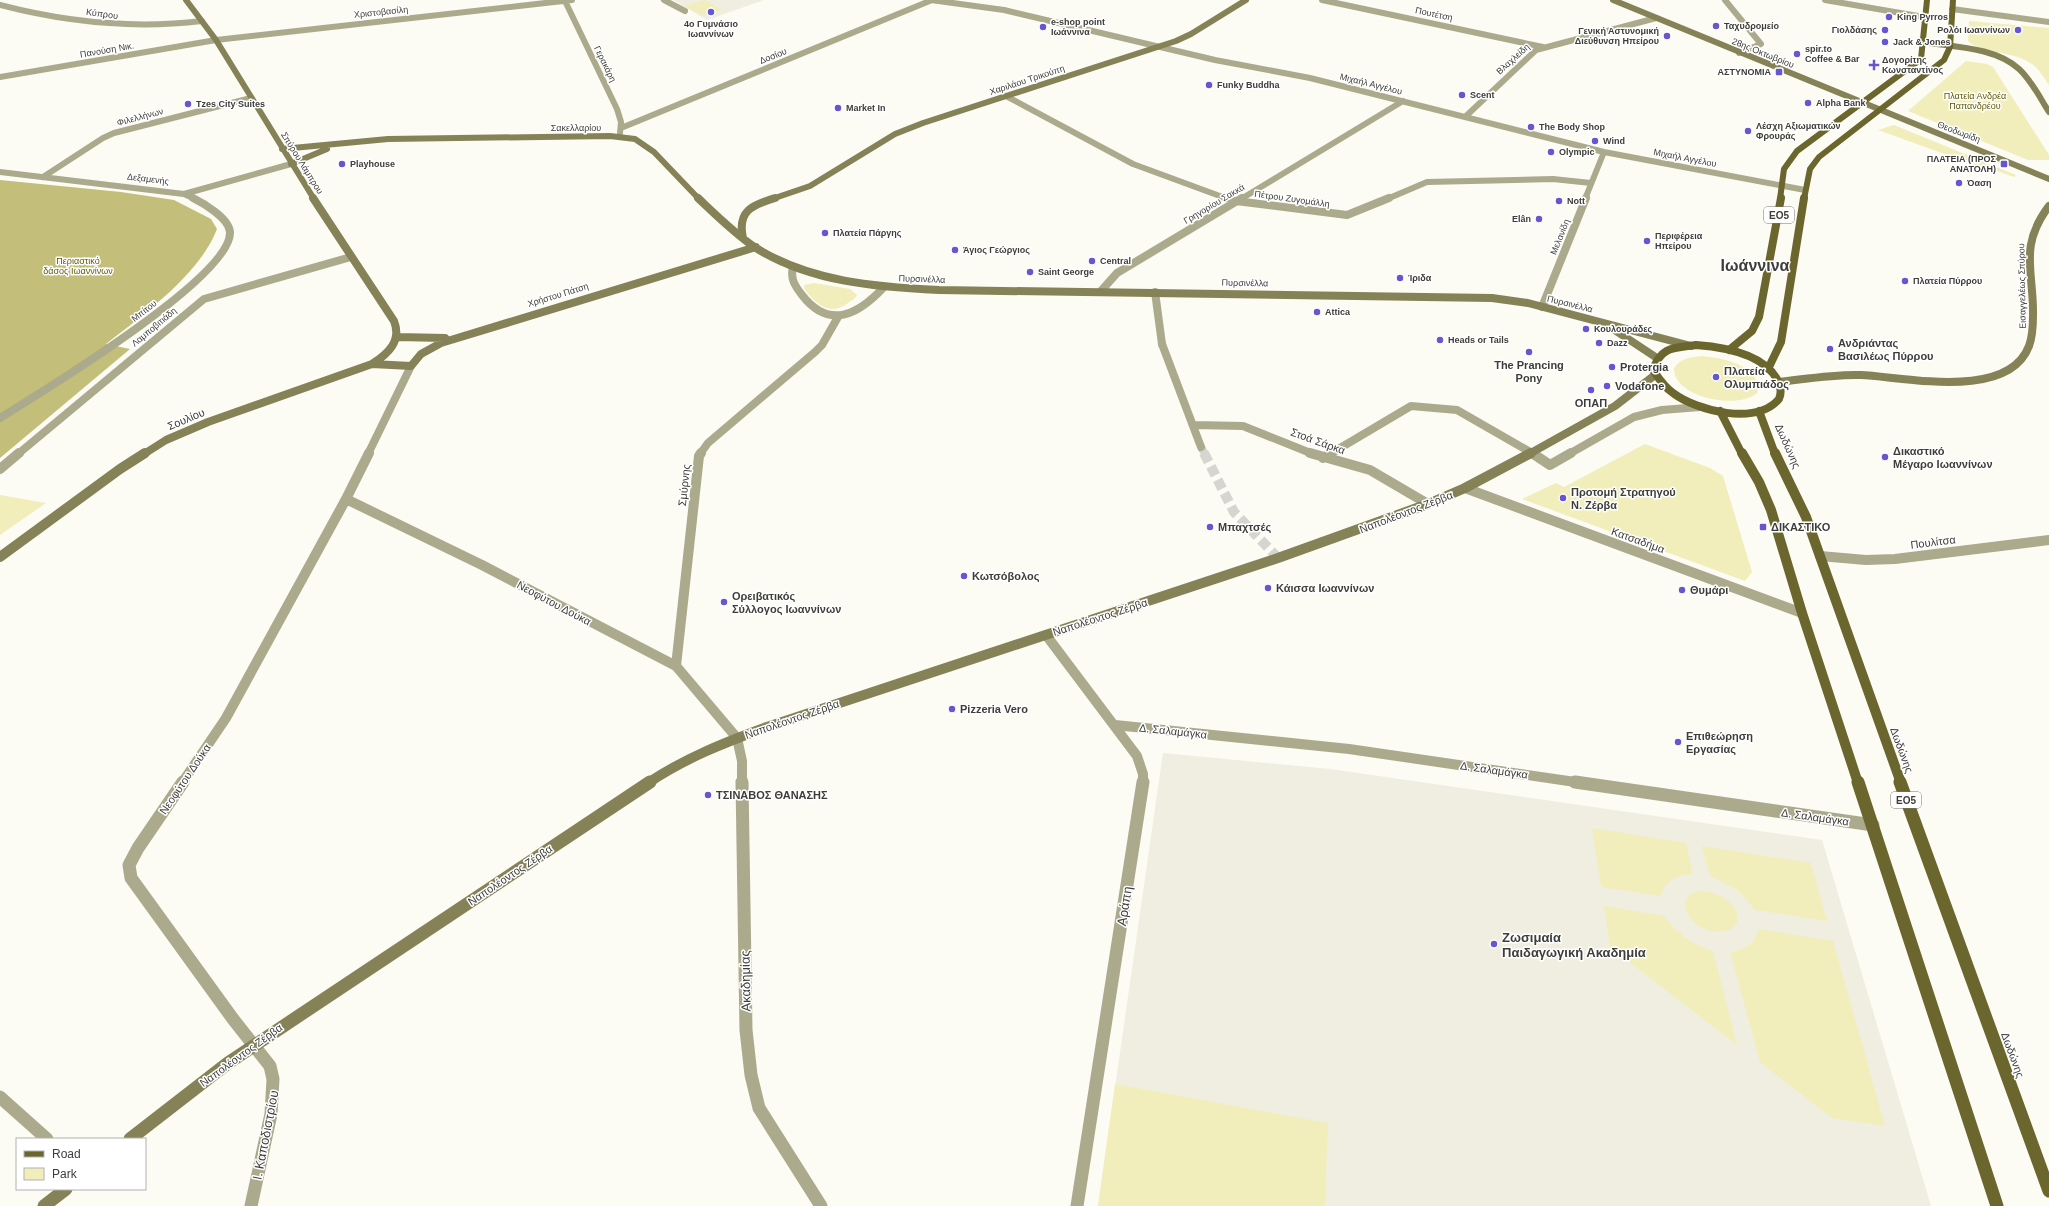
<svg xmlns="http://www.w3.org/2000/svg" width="2049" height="1206" font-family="Helvetica,sans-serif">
<rect width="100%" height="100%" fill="#fcfbf4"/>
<path fill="#efeee0" d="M 673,0 L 764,0 L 707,20 Z
M 1163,753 L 1330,769 L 1822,840 L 1931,1206 L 1098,1206 Z"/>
<path fill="#f1eebb" d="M 705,0 L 722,10 L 701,15 L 684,6 Z
M 1969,21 L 2049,28 L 2049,85 C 2044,78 2039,69 2032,64 C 2014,51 1979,53 1968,41 Z
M 1966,61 L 1987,64 L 1993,67 L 2049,155 L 2049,160 L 2028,160 L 1908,111 Z
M 1894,125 L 2016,175 L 2014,177 L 1989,168 L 1986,169 L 1878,130 Z
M 814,283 L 850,289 L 857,295 C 855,299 851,301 848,303 C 833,315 820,307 810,296 C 807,292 804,290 804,285 Z
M 1702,356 C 1723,358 1749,363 1759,384 L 1757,393 C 1739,410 1673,398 1674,368 C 1681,358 1691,357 1702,356 Z
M 1645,444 L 1710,468 L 1723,476 L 1752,572 L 1745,581 L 1522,499 L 1556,483 L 1564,487 Z
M 0,495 L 46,503 L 0,535 Z
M 1592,828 L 1686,843 L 1693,874 C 1678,875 1665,880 1660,896 L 1601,887 Z
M 1702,846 L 1811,863 L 1827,921 L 1755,910 L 1738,890 L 1710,876 Z
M 1701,891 C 1713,892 1724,896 1732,905 C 1758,938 1688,944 1685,902 C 1689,894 1693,892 1701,891 Z
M 1604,906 L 1664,916 C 1677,934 1692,944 1713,951 L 1737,1045 L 1610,947 Z
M 1759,929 L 1833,941 L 1885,1126 L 1832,1118 L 1760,1062 L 1730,952 C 1745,950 1755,944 1759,929 Z
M 1115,1084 L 1328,1123 L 1325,1206 L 1098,1206 Z"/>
<path fill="#c3be79" d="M 0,180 L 121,192 L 174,200 L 211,219 L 217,229 C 200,274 143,315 106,344 L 130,349 L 0,458 Z"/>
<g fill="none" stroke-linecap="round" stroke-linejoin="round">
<path stroke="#d6d5cf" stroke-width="8" stroke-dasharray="8 4" stroke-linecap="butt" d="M 1201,447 L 1205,454"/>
<path stroke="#d6d5cf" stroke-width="10" stroke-dasharray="10 5" stroke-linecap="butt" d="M 1204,453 L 1234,512 L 1278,558"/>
<path stroke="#abaa8c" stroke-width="6" d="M 664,0 L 685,11
M 1952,9 L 2049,22"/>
<path stroke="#abaa8c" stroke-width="8" d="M 1155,292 L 1162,344
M 1532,453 L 1533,454
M 1569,454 L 1634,417 L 1662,410 L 1700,407"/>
<path stroke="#abaa8c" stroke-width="10" d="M 1532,453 L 1550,465 L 1571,453"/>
<path stroke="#abaa8c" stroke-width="6" d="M 931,0 L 1004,10 L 1215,60 L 1310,78 L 1604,152 L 1805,190
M 1322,0 L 1543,47
M 1725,0 L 1761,44 L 1739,53
M 1825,0 L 1924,17
M 565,1 L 617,109 L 621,122 L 620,133
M 0,5 C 65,22 135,29 202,21
M 0,77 L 216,40 L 572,0
M 1006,96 L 1133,164 L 1228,199
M 1465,117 L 1536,50 L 1656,18
M 621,128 L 932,0
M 0,172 L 184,194 L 291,164
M 43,177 L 103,138 L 114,133 L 251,98
M 184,194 L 195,199
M 1241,199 L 1403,101
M 1387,199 L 1427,182 L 1553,179 L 1591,183
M 1585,199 L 1604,152"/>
<path stroke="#abaa8c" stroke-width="8" d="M 1225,198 L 1236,201 L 1347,215 L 1389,198
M 793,267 C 790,279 795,286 802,295 C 829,330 858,315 884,287
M 1101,291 L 1117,273 L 1242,198
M 1542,307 L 1586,198
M 1162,344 L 1201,447
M 0,418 C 40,393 232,277 230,232 C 229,218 203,203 193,198
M 1193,425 L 1243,426 L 1313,454
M 18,454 L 204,299 L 351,257
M 368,454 L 411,366
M 700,454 L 708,443 L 815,352 L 822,345 L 838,317
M 1330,454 L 1411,406 L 1457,410 L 1532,453"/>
<path stroke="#abaa8c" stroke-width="10" d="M 1310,453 L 1370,470 L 1428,504
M 1323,458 L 1332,453
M 0,469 L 19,453
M 1465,488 L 1802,613
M 346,499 L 482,565 L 676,666 L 737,738 L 742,761 L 742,783
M 1820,556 L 1866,560 L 1895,559 L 2049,540
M 1046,635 L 1137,756 L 1143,774 L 1143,783
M 676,666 L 699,456 L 701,453
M 1115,725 L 1349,749 L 1582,783
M 182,783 L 226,718 L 346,499 L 369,453"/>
<path stroke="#abaa8c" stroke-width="13" d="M 183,782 L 138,848 L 129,865 L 131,878 L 233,1019 L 270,1066 L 273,1079 L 271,1114 L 251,1206
M 742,782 L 746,1030 L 751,1075 L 759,1108 L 821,1206
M 1575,782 L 1873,825
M 0,1097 L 47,1139
M 1077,1206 L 1143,782"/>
<path stroke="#858257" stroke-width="6" d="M 186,0 L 216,40 L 314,199
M 1613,0 L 2049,179
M 1923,42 C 1954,47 1995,47 2019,69 C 2032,81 2040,98 2049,112
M 282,149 L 388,139 L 610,136 L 635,139 L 654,152 L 699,199
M 291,164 L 327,149
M 772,199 L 810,186 L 895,134 L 923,123 L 1176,41 L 1191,34 L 1246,0"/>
<path stroke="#858257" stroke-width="8" d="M 698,198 C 716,215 735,234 756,248 C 811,282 876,287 939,290 L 1492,298 L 1528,303 L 1691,346
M 743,238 C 737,211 752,205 775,198
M 1610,327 L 1657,358
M 397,337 L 445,338
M 372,364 L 411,366 L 421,354 L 441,343 L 756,247
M 1779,382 C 1806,379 1833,374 1861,375 C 1905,377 2008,401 2029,346 C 2032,338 2033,325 2033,316 C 2034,271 2018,247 2049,206
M 144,454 L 166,440 L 208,422 L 372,364 C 388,354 402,341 394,321 L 313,198
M 1529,454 L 1615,406 L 1655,375"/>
<path stroke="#858257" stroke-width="10" d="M 0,557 L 120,469 L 145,453
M 648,783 C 685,758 726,742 767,727 L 1278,558 L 1428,504 L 1465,488 L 1531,453"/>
<path stroke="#858257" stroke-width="13" d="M 130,1139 L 228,1063 L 650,782
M 44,1206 L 66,1189"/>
<path stroke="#6b662e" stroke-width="6" d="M 1780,199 L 1784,169 L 1797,151 L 1921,59 L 1927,0
M 1804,199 L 1810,169 L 1819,157 L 1944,60 L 1950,47 L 1953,0"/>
<path stroke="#6b662e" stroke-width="8" d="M 1696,345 C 1723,347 1764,353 1778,381 C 1781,387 1782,392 1779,399 C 1756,426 1697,411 1673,393 C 1664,387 1659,379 1653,370 C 1661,346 1674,348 1696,345 Z
M 1729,350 L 1752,331 L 1759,317 L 1781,198
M 1768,369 L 1781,342 L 1804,198
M 1720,411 L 1742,454
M 1759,411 L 1775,454"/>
<path stroke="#6b662e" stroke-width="10" d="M 1742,453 L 1759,482 L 1771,510 L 1802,613 L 1858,783
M 1775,453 L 1806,517 L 1901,783"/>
<path stroke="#6b662e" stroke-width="13" d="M 1858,782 L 1997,1206
M 1900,782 L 2049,1191"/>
</g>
<g fill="#6656cf" stroke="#fff" stroke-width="1.5">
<circle cx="711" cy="12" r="4"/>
<circle cx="1889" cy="17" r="4"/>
<circle cx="1716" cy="26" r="4"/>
<circle cx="1043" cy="27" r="4"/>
<circle cx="1885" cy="30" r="4"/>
<circle cx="2018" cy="30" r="4"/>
<circle cx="1667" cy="36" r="4"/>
<circle cx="1885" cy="42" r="4"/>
<circle cx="1797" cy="54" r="4"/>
<path d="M1872 59h4v4h4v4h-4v4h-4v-4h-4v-4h4z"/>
<rect x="1775" y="68" width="8" height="8" rx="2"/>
<circle cx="1209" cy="85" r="4"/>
<circle cx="1462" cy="95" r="4"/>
<circle cx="1808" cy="103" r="4"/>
<circle cx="188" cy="104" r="4"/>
<circle cx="838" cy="108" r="4"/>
<circle cx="1531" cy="127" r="4"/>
<circle cx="1748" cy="131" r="4"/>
<circle cx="1595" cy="141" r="4"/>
<circle cx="1551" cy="152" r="4"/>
<circle cx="342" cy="164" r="4"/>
<rect x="2000" y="160" width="8" height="8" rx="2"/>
<circle cx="1959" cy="183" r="4"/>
<circle cx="1559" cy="201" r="4"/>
<circle cx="1539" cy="219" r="4"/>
<circle cx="825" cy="233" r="4"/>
<circle cx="1647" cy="241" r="4"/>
<circle cx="955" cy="250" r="4"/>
<circle cx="1092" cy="261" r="4"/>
<circle cx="1030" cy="272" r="4"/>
<circle cx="1400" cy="278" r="4"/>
<circle cx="1905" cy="281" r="4"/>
<circle cx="1317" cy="312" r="4"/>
<circle cx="1586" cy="329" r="4"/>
<circle cx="1440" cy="340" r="4"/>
<circle cx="1599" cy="343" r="4"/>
<circle cx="1830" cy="349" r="4"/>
<circle cx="1529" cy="352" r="4"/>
<circle cx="1612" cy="367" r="4"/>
<circle cx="1716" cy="377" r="4"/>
<circle cx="1607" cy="386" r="4"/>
<circle cx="1591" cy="390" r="4"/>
<circle cx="1885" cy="457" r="4"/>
<circle cx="1563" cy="498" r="4"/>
<circle cx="1210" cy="527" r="4"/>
<rect x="1759" y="523" width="8" height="8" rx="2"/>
<circle cx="964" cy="576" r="4"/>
<circle cx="1268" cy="588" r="4"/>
<circle cx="1682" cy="590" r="4"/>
<circle cx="724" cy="602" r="4"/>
<circle cx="952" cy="709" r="4"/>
<circle cx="1678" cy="742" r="4"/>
<circle cx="708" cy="795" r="4"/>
<circle cx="1494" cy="944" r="4"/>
</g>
<g text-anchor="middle" stroke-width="3" stroke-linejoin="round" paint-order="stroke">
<g font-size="9" fill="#3d3d3a" stroke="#fff">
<text transform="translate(381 12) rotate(-6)" y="3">Χριστοβασίλη</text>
<text transform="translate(102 14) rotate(8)" y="3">Κύπρου</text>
<text transform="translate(1434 14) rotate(12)" y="3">Πουτέτση</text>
<text transform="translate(107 50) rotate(-10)" y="3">Πανούση Νικ.</text>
<text transform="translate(1763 53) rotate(22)" y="3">28ης Οκτωβρίου</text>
<text transform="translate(773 56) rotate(-22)" y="3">Δοσίου</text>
<text transform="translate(1513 59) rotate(-42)" y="3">Βλαχλείδη</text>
<text transform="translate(605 64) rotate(64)" y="3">Γερακάρη</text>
<text transform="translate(1027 80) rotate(-18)" y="3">Χαριλάου Τρικούπη</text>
<text transform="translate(1371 84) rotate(14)" y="3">Μιχαήλ Αγγέλου</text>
<text transform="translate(140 117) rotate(-15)" y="3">Φιλελλήνων</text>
<text x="576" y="131">Σακελλαρίου</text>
<text transform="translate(1959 132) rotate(21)" y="3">Θεοδωρίδη</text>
<text transform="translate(1685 158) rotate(11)" y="3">Μιχαήλ Αγγέλου</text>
<text transform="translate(302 163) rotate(58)" y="3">Σπύρου Λάμπρου</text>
<text transform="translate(148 179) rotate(7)" y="3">Δεξαμενής</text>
<text transform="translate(1292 199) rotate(8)" y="3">Πέτρου Ζυγομάλλη</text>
<text transform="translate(1214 204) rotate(-31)" y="3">Γρηγορίου Σακκά</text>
<text transform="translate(1560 237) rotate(-68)" y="3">Μελανίδη</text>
<text transform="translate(922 279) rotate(2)" y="3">Πυρσινέλλα</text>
<text transform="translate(1245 283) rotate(1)" y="3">Πυρσινέλλα</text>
<text transform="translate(2022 286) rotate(-91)" y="3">Εισαγγελέως Σπύρου</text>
<text transform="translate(558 295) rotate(-17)" y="3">Χρήστου Πάτση</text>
<text transform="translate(1570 304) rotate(14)" y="3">Πυρσινέλλα</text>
<text transform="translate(144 311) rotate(-38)" y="3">Μπίτου</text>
<text transform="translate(154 327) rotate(-40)" y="3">Λαμποβιτιάδη</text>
</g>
<g font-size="9" font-weight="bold" fill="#3d3d3a" stroke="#fff" text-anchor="start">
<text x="1897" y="20">King Pyrros</text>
<text x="1051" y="25">e-shop point<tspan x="1051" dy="10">Ιωάννινα</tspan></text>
<text x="711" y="27" text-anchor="middle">4ο Γυμνάσιο<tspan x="711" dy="10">Ιωαννίνων</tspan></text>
<text x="1724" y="29">Ταχυδρομείο</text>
<text x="1877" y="33" text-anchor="end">Γιολδάσης</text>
<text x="2010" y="33" text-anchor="end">Ρολόι Ιωαννίνων</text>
<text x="1659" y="34" text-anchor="end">Γενική Αστυνομική<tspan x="1659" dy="10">Διεύθυνση Ηπείρου</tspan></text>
<text x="1893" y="45">Jack &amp; Jones</text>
<text x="1805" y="52">spir.to<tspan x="1805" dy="10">Coffee &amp; Bar</tspan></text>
<text x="1882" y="63">Δογορίτης<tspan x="1882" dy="10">Κωνσταντίνος</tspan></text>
<text x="1771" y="75" text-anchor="end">ΑΣΤΥΝΟΜΙΑ</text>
<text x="1217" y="88">Funky Buddha</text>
<text x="1470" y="98">Scent</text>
<text x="1816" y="106">Alpha Bank</text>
<text x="196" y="107">Tzes City Suites</text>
<text x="846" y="111">Market In</text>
<text x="1756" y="129">Λέσχη Αξιωματικών<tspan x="1756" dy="10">Φρουράς</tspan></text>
<text x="1539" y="130">The Body Shop</text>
<text x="1603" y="144">Wind</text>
<text x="1559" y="155">Olympic</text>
<text x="1996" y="162" text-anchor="end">ΠΛΑΤΕΙΑ (ΠΡΟΣ<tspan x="1996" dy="10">ΑΝΑΤΟΛΗ)</tspan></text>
<text x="350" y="167">Playhouse</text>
<text x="1967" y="186">Όαση</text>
<text x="1567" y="204">Nott</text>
<text x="1531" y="222" text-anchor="end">Elân</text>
<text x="833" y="236">Πλατεία Πάργης</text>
<text x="1655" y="239">Περιφέρεια<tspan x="1655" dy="10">Ηπείρου</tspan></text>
<text x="963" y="253">Άγιος Γεώργιος</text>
<text x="1100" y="264">Central</text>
<text x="1038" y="275">Saint George</text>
<text x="1408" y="281">Ίριδα</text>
<text x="1913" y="284">Πλατεία Πύρρου</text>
<text x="1325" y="315">Attica</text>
<text x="1594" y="332">Κουλουράδες</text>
<text x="1448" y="343">Heads or Tails</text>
<text x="1607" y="346">Dazz</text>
</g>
<g font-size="9" fill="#605a02" stroke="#fff">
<text x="1975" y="99">Πλατεία Ανδρέα<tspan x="1975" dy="10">Παπανδρέου</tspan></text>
<text x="78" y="264">Περιαστικό<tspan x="78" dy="10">δάσος Ιωαννίνων</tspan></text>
</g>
<g fill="#fff" stroke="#777775" stroke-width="1">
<rect x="1764" y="207" width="30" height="16" rx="3"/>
<rect x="1891" y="792" width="30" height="16" rx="3"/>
</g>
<g font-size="10" font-weight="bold" fill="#3d3d3a">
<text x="1779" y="219">ΕΟ5</text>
<text x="1906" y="804">ΕΟ5</text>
</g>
<g font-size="11" font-weight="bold" fill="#3d3d3a" stroke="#fff" text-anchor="start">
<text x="1838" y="347">Ανδριάντας<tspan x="1838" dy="13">Βασιλέως Πύρρου</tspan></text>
<text x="1529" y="369" text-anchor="middle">The Prancing<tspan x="1529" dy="13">Pony</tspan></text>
<text x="1620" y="371">Protergia</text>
<text x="1724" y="375">Πλατεία<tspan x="1724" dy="13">Ολυμπιάδος</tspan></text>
<text x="1615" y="390">Vodafone</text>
<text x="1591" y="407" text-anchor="middle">ΟΠΑΠ</text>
<text x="1893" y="455">Δικαστικό<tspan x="1893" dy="13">Μέγαρο Ιωαννίνων</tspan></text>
<text x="1571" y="496">Προτομή Στρατηγού<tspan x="1571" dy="13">Ν. Ζέρβα</tspan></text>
<text x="1218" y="531">Μπαχτσές</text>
<text x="1771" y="531">ΔΙΚΑΣΤΙΚΟ</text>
<text x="972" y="580">Κωτσόβολος</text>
<text x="1276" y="592">Κάισσα Ιωαννίνων</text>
<text x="1690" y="594">Θυμάρι</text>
<text x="732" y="600">Ορειβατικός<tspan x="732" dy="13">Σύλλογος Ιωαννίνων</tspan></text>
<text x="960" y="713">Pizzeria Vero</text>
<text x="1686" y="740">Επιθεώρηση<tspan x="1686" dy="13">Εργασίας</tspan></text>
<text x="716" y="799">ΤΣΙΝΑΒΟΣ ΘΑΝΑΣΗΣ</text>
</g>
<g font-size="11" fill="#3d3d3a" stroke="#fff">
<text transform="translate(186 419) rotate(-23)" y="4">Σουλίου</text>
<text transform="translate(1318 441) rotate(20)" y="4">Στοά Σάρκα</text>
<text transform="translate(1788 446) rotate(66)" y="4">Δωδώνης</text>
<text transform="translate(684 485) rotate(-84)" y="4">Σμύρνης</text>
<text transform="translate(1406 512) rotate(-21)" y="4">Ναπολέοντος Ζέρβα</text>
<text transform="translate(1638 540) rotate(20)" y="4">Κατσαδήμα</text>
<text transform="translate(1933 542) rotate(-7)" y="4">Πουλίτσα</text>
<text transform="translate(554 603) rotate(28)" y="4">Νεοφύτου Δούκα</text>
<text transform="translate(1100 617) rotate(-18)" y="4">Ναπολέοντος Ζέρβα</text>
<text transform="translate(792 719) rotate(-19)" y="4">Ναπολέοντος Ζέρβα</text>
<text transform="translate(1173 731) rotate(6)" y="4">Δ. Σαλαμάγκα</text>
<text transform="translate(1902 750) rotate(70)" y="4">Δωδώνης</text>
<text transform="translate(1494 770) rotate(8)" y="4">Δ. Σαλαμάγκα</text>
<text transform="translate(185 779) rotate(-56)" y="4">Νεοφύτου Δούκα</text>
<text transform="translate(1815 817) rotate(8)" y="4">Δ. Σαλαμάγκα</text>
<text transform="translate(510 875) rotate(-34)" y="4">Ναπολέοντος Ζέρβα</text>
<text transform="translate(241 1055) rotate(-36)" y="4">Ναπολέοντος Ζέρβα</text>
<text transform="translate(2013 1055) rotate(70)" y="4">Δωδώνης</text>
</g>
<g font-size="13" fill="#3d3d3a" stroke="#fff">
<text transform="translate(1124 906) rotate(-81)" y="5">Αράπη</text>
<text transform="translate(745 981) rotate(-91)" y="5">Ακαδημίας</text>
<text transform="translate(265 1135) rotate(-79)" y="5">Ι. Καποδιστρίου</text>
</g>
<g font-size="13" font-weight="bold" fill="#3d3d3a" stroke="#fff" text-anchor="start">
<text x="1502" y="942">Ζωσιμαία<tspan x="1502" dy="15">Παιδαγωγική Ακαδημία</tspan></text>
</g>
<g font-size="16" font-weight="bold" fill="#3d3d3a" stroke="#fff">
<text x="1755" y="271">Ιωάννινα</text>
</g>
</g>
<rect x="16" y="1138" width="130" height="52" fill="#ffffff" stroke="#b1b1b0"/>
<rect x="24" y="1151" width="20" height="6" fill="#6b662e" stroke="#b1b1b0"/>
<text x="52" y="1158" font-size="12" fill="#3d3d3a">Road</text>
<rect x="24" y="1168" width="20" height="12" fill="#f1eebb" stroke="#b1b1b0"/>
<text x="52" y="1178" font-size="12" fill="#3d3d3a">Park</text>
</svg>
